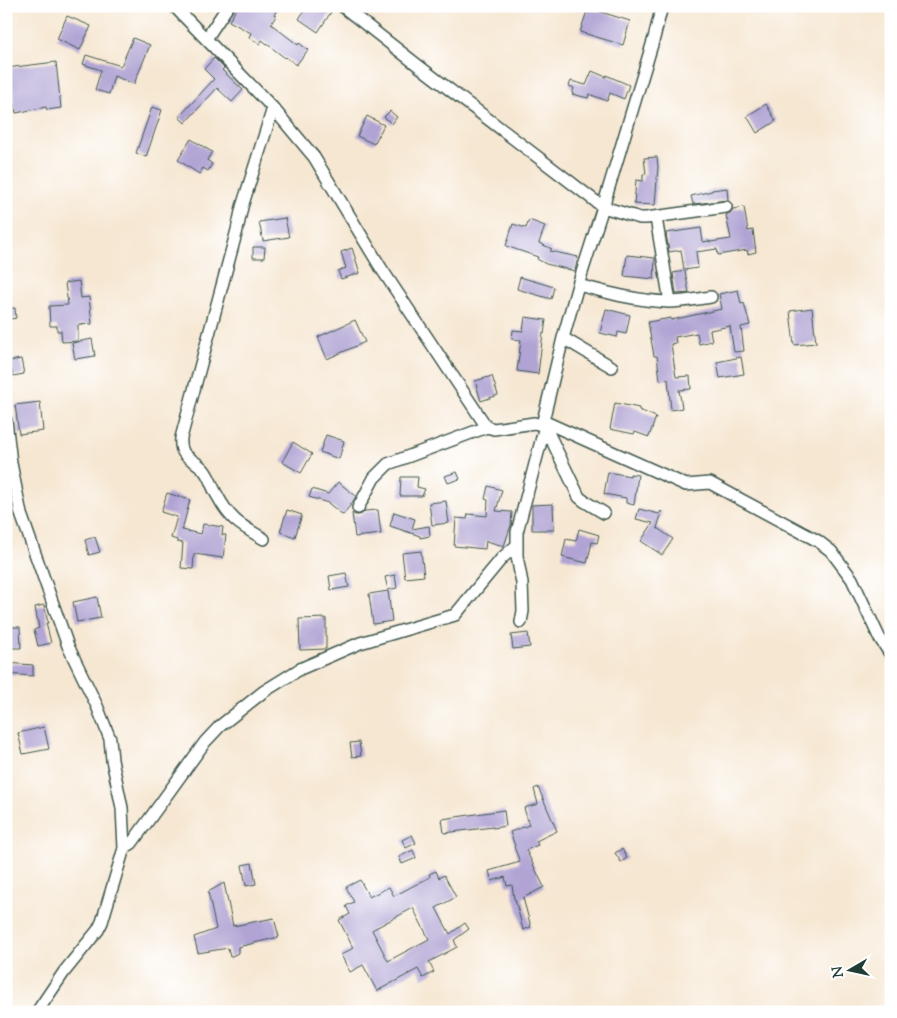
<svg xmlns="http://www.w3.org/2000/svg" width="897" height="1018" font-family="'Sorts Mill Goudy',serif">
<rect width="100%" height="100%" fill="#fff"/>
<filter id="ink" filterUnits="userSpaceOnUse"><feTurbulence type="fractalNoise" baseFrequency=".02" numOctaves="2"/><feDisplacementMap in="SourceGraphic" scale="10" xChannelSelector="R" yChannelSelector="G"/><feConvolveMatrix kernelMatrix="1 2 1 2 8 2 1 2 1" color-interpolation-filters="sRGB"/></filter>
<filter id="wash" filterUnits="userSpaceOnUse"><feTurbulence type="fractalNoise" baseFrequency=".0096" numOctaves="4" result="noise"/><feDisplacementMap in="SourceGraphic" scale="20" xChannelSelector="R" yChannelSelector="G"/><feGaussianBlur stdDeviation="1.12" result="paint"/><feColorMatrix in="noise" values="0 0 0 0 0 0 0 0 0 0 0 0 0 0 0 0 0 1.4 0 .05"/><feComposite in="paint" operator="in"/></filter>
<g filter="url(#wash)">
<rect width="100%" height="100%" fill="#f6e7d2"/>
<g id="blocks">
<path fill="#b1a4d4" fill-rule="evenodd" d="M 238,6 L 279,6 L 274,15 L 276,16 L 271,24 L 298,45 L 299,43 L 308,50 L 296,65 L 286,57 L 285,58 L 262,40 L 260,44 L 249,37 L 251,33 L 229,21 Z
M 307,6 L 335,6 L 318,32 L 299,19 Z
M 588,8 L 630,21 L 623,45 L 580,32 Z
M 67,16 L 91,26 L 80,50 L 57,39 Z
M 133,38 L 150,45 L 134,84 L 114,76 L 109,94 L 95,90 L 101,70 L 83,64 L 86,55 L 121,66 Z
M 214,58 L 224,68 L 222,70 L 243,90 L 232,102 L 217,88 L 185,123 L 179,117 L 214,79 L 204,69 Z
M 56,62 L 61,108 L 47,110 L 46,107 L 16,113 L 9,79 L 6,79 L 6,68 Z
M 592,71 L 606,77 L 606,75 L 629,85 L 624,99 L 610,93 L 607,101 L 589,94 L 588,98 L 572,94 L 574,88 L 569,86 L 571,81 L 586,85 Z
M 766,104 L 776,121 L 757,133 L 747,116 Z
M 152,107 L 162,110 L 146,157 L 136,153 Z
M 390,111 L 397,117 L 392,124 L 384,117 Z
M 367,116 L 384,125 L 374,144 L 357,136 Z
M 191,139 L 212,152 L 207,160 L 212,164 L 208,171 L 203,168 L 199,174 L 178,160 Z
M 657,157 L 658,167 L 655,205 L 634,204 L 636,180 L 643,181 L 643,174 L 646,174 L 644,158 Z
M 727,188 L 728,200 L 693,204 L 691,196 L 712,191 L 712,190 Z
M 744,207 L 748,231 L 753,230 L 756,252 L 748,254 L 747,250 L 718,255 L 717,249 L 696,252 L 698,268 L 684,270 L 681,250 L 669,252 L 666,233 L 701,228 L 703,242 L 709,241 L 710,242 L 731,239 L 726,215 L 730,213 L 733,209 Z
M 285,218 L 289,237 L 263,241 L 259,222 Z
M 529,220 L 545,226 L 539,243 L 552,249 L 550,251 L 578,257 L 575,271 L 546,264 L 537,259 L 538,257 L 506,246 L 513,224 L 526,228 Z
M 253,247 L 265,247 L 264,258 L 253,258 Z
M 352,248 L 360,273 L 341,279 L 338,271 L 346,268 L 341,252 Z
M 627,255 L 655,258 L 654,279 L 624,276 Z
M 685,271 L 689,293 L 676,294 L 673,273 Z
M 520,277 L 554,287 L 551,299 L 517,289 Z
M 79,281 L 81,298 L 89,297 L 92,324 L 78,325 L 78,341 L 62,342 L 61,331 L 57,331 L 57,326 L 50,326 L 49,306 L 68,305 L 65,283 Z
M 738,290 L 741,304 L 744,303 L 750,325 L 741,327 L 744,351 L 734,352 L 730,326 L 710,330 L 712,341 L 699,344 L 697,333 L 675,337 L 676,343 L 671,344 L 676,377 L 690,376 L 691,389 L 679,390 L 682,408 L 671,410 L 668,379 L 660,380 L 657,356 L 654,356 L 648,322 L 671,318 L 671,320 L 722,309 L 719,294 Z
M 15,308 L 16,318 L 6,320 L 6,309 Z
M 812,308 L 816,343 L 794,345 L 790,311 Z
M 606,309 L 630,315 L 626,334 L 618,332 L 617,337 L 600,333 Z
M 525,317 L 546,320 L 544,334 L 543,333 L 538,374 L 517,371 L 521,340 L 512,339 L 513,330 L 523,331 Z
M 355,320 L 365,342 L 327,359 L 318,337 Z
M 92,339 L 95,356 L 75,359 L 72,343 Z
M 741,357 L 744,374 L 720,378 L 717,362 Z
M 21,359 L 24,374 L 13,376 L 9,361 Z
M 492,376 L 498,395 L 481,401 L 475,381 Z
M 40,402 L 43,431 L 19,434 L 15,405 Z
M 615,403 L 639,408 L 639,410 L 656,417 L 649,437 L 635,432 L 634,434 L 610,429 Z
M 326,435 L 344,441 L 339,459 L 320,452 Z
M 293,442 L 312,454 L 301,473 L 282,462 Z
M 457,472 L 460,479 L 448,483 L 445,476 Z
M 608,472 L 630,476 L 630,474 L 638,475 L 634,505 L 626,503 L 626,498 L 604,494 Z
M 401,477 L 418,477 L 417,487 L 425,489 L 422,496 L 400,496 Z
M 338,482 L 356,496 L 352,503 L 343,515 L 328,503 L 309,497 L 312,489 L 328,494 Z
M 488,486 L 502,490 L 496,511 L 512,512 L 511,525 L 504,546 L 486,541 L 485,549 L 454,546 L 456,518 L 467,519 L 468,514 L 487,516 L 488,500 L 485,499 Z
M 167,493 L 190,500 L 182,530 L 201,534 L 203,524 L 223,527 L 222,535 L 226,535 L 223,558 L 194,554 L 193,569 L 181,568 L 183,543 L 177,542 L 177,540 L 171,538 L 177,517 L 161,512 Z
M 446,501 L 449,523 L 432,525 L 429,503 Z
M 553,504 L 554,530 L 532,530 L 532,505 Z
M 639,509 L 659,514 L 661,511 L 662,512 L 657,528 L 673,539 L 662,555 L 641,541 L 653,523 L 636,519 Z
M 287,510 L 302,515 L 295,537 L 280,532 Z
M 378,510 L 381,534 L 355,537 L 352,513 L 355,515 L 359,515 L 362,514 L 365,511 Z
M 394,512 L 415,519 L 412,529 L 429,526 L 430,536 L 420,538 L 420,536 L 390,526 Z
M 579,529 L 599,535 L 597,543 L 592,542 L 587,563 L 562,557 L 566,539 L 576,541 Z
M 95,537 L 100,552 L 89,555 L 85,540 Z
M 421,551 L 424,576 L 405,578 L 402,553 Z
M 346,573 L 349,587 L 331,590 L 329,576 Z
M 395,575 L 397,588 L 388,590 L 385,577 Z
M 388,591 L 392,621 L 373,624 L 369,594 Z
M 97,597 L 101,618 L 77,622 L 73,602 Z
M 44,605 L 48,623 L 46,623 L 51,643 L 38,646 L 34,630 L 39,628 L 35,607 Z
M 326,618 L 326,649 L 300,650 L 299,619 Z
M 6,627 L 20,627 L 21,648 L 6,648 Z
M 528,633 L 530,647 L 513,649 L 511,635 Z
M 6,663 L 33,665 L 33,676 L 6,674 Z
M 44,727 L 49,749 L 23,754 L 18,733 Z
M 359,742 L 361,756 L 352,757 L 350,743 Z
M 538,787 L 557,831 L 536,841 L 538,845 L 526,850 L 544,887 L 523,898 L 531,927 L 523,930 L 515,899 L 514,899 L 512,885 L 507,886 L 505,877 L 492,881 L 489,871 L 520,862 L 514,847 L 515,846 L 510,832 L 529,825 L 524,808 L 538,804 L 534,789 Z
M 504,810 L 506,826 L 493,828 L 493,827 L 444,833 L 442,819 Z
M 412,835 L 416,843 L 406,848 L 402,840 Z
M 622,849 L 627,858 L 621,862 L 615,853 Z
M 413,850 L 416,858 L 402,864 L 399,857 Z
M 252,863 L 256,884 L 246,886 L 242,865 Z
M 436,871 L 439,878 L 444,875 L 456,897 L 436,908 L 450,934 L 465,923 L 469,929 L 454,940 L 457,947 L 429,962 L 434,972 L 423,978 L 418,969 L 377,991 L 363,965 L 350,972 L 341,955 L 353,948 L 339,920 L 350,914 L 346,906 L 354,902 L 346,887 L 360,880 L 369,897 L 389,887 L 394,896 L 430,877 L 429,874 ZM 413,908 L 429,939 L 388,961 L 372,930 Z
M 224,883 L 233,926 L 274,918 L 279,937 L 238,947 L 238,953 L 230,957 L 228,948 L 198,953 L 194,937 L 216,929 L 208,892 Z"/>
</g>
</g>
<g filter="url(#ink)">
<use href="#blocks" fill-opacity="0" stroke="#3f564c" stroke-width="1"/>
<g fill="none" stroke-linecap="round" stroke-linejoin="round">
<defs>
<path id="minor" d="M 174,6 L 273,108 L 314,157 L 381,268 L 484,423 L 487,427 L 494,429 L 534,423 L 545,426 L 579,497 L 584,501 L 604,513
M 342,6 L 420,67 L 603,207 L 640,218 L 646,218 L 726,207
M 206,39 L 228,6
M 656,218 L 670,302
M 578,285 C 608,293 637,301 669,302 C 683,302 697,299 711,297
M 563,338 L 612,367
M 6,420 L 11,463 L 21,514 L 68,646 L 97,706 L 110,739 L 112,760 L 122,808 L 124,848 L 102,922 L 98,930 L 64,972 L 37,1012
M 543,421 L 686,485 L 710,483 L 818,541 L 831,551 L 852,579 L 879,637 L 891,655
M 358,508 L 374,478 L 388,464 L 487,427
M 264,539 C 240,525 230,520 217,495 C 212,487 210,477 204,470 C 193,457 179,459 181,438 L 237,230 L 242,207 L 273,108
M 521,622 L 523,611 L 522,583 L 517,556 L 517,532 L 545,426 L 543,421 L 563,338 L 578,285 L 603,207 L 654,38 L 662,6
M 124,848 L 132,843 L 205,742 L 220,726 L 263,692 L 300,669 L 360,643 L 455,615 L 502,558 L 516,546"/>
</defs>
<use href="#minor" stroke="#3f564c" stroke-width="14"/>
<use href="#minor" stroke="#fff" stroke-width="11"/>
</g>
</g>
<rect width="897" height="1018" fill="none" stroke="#fff" stroke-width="25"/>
<g transform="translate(850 970) rotate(261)" stroke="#ffffff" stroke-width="4" paint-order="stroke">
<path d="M0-4L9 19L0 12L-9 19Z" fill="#1f3d34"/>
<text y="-8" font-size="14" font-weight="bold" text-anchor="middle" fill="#1f3d34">N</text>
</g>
</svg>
